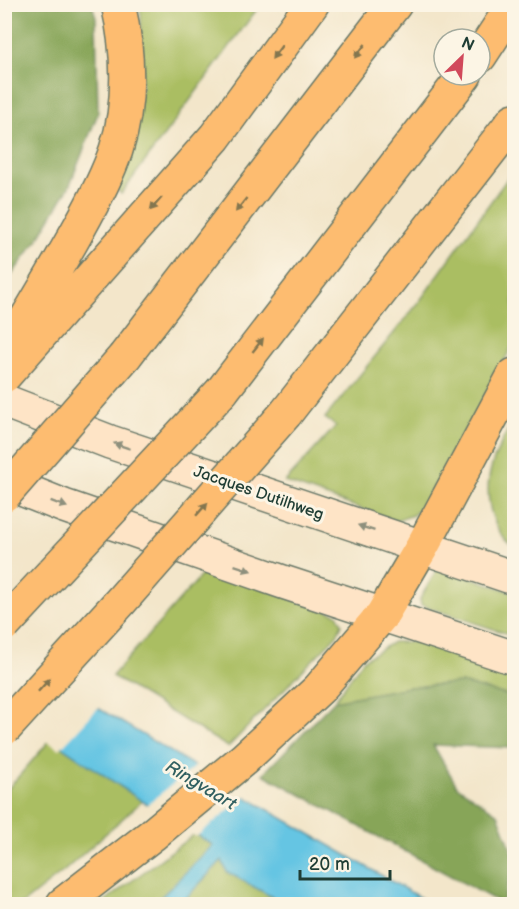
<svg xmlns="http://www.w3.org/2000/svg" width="519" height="909" font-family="'Balsamiq Sans',sans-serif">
<rect width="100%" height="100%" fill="#fcf5e5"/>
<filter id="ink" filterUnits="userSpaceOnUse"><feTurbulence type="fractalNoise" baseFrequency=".0167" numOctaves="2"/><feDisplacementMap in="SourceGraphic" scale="12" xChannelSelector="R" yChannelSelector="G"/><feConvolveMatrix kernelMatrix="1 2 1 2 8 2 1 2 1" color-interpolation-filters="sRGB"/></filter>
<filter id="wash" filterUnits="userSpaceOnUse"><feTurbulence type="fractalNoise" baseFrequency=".008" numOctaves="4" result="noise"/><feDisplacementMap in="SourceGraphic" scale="24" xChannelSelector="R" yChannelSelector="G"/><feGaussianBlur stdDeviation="1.35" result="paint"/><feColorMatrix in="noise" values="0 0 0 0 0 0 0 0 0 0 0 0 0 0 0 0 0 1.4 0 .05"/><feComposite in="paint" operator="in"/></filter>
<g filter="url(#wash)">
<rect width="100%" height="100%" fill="#f3e6ca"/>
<path fill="#aabe62" stroke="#647e4b" stroke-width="1.5" d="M 139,5 L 260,5 L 121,194 L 117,189 L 142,86 L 141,14 Z
M 514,169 L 514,343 L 423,506 L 413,515 L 396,521 L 285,482 L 336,426 L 325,418 L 419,302 Z
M 514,418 L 514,547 C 490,529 483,494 492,465 C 497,449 507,433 514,418 Z
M 439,566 L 514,593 L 514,636 L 421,605 L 420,599 Z
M 207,569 L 337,614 L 342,624 L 337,635 L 228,747 L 112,676 Z
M 393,642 L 425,642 L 514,672 L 514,697 L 461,683 L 409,687 L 334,701 L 363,660 Z
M 51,739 L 142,801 L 64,871 L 22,904 L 5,904 L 5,792 Z
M 196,833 L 213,846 L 154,904 L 101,904 Z
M 222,860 L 227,872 L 285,904 L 180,904 Z"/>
<path fill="#87a558" stroke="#537146" stroke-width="1.5" d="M 5,4 L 92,5 L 96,17 L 98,113 L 69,187 L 38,239 L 5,284 Z
M 461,683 L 514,697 L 514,748 L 433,745 L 457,786 L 498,814 L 514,856 L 514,864 L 502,904 L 263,774 L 334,701 L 409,687 Z"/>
<path fill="#65c5e3" stroke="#42818c" stroke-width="1.5" d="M 5,652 L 241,794 L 431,904 L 285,904 L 227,872 L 222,860 L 180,904 L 154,904 L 213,845 L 142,801 L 51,739 Z"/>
<path fill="#f3e6ca" d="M 4,649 L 100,706 L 60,749 L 4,716 Z
M 198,764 L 248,794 L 196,837 L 145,806 Z"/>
</g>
<g filter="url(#ink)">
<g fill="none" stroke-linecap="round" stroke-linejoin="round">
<defs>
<path id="secondary" d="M 4,401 L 110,442 L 514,578
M 4,482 L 64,506 L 283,582 L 514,658"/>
<path id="highway" d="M 480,56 L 514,4
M 7,351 C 31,311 56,270 79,228 C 93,203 107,177 116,150 C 131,104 129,50 118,4
M 125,356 L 395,4
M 4,376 L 215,137 L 312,4
M 222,391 L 465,75
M 286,413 L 514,120
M 63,904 L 152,835 L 244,759 L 319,689 L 382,615 L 422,547 L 514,375"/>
</defs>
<use href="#secondary" stroke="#697868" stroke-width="36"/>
<use href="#highway" stroke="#697868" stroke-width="36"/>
<use href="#secondary" stroke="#fee4c6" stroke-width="33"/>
<use href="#highway" stroke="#fdbc70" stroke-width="33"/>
<defs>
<path id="highway-bridge" d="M 4,495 L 125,356
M 4,625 L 222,391
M 4,729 L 120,602 L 286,413"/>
</defs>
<use href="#highway-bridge" stroke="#697868" stroke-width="36" stroke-linecap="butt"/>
<use href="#highway-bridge" stroke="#fdbc70" stroke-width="33"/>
</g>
<defs><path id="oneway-solid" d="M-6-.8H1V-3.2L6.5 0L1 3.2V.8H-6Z" transform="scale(1.5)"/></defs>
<g fill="#83764f">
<use href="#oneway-solid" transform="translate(360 51) rotate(128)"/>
<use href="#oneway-solid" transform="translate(277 52) rotate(126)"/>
<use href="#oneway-solid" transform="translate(156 204) rotate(131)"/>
<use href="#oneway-solid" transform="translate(241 205) rotate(128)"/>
<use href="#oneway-solid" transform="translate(258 345) rotate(-52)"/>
<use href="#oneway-solid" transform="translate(202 509) rotate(-49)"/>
<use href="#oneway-solid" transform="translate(44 685) rotate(-48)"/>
</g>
<g fill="#8e907d">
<use href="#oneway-solid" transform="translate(122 446) rotate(-161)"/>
<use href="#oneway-solid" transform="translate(59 504) rotate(21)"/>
<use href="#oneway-solid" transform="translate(366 528) rotate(-161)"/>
<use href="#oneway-solid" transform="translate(243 568) rotate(19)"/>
</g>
</g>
<g text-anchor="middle" stroke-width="6" stroke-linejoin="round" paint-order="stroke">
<g font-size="16" fill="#1f3d34" stroke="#fcf5e5">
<text transform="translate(259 492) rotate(19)" y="6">Jacques Dutilhweg</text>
</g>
<g font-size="18" font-style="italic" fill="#305f60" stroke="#fcf5e5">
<text transform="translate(201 785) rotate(31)" y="6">Ringvaart</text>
</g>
</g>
<rect width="519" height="909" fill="none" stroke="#fcf5e5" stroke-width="24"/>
<g transform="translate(462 57) rotate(25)"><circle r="28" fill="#fcf5e5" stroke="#a4ab9e" stroke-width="1.5"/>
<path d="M0-4.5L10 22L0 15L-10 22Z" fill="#d1495b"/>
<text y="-9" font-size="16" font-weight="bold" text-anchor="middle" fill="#1f3d34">N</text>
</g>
<path d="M300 870v9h90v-9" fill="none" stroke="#1f3d34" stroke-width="3"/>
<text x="309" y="870" font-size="18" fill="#1f3d34" stroke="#fcf5e5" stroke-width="4.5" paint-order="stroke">20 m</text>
</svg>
